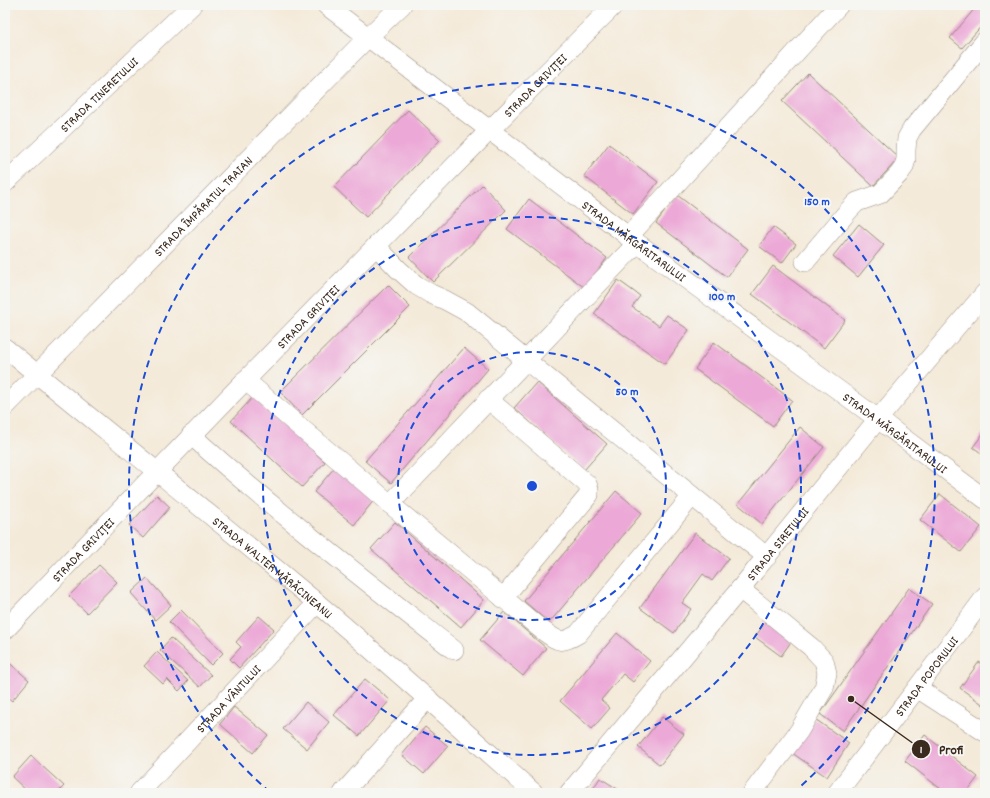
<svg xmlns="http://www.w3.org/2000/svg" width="990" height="798" font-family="Dekko,sans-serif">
<rect width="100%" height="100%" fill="#f6f6f2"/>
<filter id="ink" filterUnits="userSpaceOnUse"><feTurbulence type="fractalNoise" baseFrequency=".025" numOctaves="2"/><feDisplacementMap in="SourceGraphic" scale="8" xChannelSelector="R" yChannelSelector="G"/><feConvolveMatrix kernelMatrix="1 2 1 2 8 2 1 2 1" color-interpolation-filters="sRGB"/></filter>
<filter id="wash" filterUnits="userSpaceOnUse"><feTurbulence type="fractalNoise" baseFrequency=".012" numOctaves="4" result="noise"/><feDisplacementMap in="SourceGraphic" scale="16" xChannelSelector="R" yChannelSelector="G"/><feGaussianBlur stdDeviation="0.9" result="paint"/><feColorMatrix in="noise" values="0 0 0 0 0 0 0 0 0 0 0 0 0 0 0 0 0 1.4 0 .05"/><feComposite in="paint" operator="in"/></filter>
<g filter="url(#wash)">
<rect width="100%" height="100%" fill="#f4ead9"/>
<g id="blocks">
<path fill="#eca9d7" d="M 976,7 L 985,15 L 985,22 L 962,48 L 950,38 Z
M 808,73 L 899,158 L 873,186 L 782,101 Z
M 408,110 L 440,140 L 366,217 L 334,187 Z
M 609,144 L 658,182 L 633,214 L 584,176 Z
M 482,185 L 506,210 L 433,282 L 409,257 Z
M 677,195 L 748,249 L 727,277 L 656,223 Z
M 529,199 L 607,258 L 585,288 L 507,229 Z
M 859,224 L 884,245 L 858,277 L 833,256 Z
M 773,227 L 796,244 L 782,263 L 759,246 Z
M 773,266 L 845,320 L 824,348 L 752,294 Z
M 618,280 L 640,296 L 632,307 L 659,326 L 667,315 L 689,330 L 665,364 L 594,314 Z
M 388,285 L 410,307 L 302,415 L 280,392 Z
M 714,342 L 792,400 L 773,426 L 695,369 Z
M 464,348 L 488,369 L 391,483 L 365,461 Z
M 537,382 L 607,444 L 584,470 L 514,408 Z
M 254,396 L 325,462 L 302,487 L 231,421 Z
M 800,427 L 824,447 L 762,524 L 738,504 Z
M 985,431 L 985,456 L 973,447 Z
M 335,467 L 375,499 L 354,525 L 314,492 Z
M 616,491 L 642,513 L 549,623 L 524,601 Z
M 940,494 L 981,527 L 961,552 L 920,520 Z
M 157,495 L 170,507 L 143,538 L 129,525 Z
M 395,522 L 484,600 L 461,627 L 371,549 Z
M 695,533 L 729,558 L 712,581 L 703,574 L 682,603 L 691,609 L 674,633 L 640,608 Z
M 99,565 L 117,582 L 87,613 L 69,596 Z
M 147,578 L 171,605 L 155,620 L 131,593 Z
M 909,588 L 932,604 L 843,731 L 820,714 Z
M 181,610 L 223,653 L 211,665 L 169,622 Z
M 504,612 L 546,648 L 523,676 L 480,640 Z
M 259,616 L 274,629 L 239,668 L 230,659 L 241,647 L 236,642 Z
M 767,620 L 793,639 L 781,656 L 755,637 Z
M 617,633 L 650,661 L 633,682 L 623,674 L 601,700 L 610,708 L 592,729 L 560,701 Z
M 171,638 L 211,675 L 200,687 L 160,650 Z
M 157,652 L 188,681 L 179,691 L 167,679 L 163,684 L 144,666 Z
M 5,659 L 29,680 L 12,701 L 5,695 Z
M 979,662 L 985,666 L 985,706 L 960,688 Z
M 365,679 L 390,700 L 359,736 L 334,715 Z
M 306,702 L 329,722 L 307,749 L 283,729 Z
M 234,707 L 268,735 L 253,753 L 220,724 Z
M 662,717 L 684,734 L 660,765 L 638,747 Z
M 815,719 L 849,743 L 827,777 L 792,753 Z
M 425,727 L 448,746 L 424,774 L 402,755 Z
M 925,735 L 978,777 L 966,793 L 946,793 L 905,761 Z
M 31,756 L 64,786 L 57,793 L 29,793 L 12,777 Z
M 600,778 L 624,793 L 590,793 Z"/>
</g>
</g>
<g filter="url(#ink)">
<use href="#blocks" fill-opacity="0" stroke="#988a7c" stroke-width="1"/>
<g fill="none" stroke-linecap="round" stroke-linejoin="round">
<defs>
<g id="minor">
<path id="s1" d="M 326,5 L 637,243 L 878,419 L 985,499"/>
<path id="s2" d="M 5,183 L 192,5"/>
<path d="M 628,237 L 839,5"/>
<path d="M 376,246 L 398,269 L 416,285 L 431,294 L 445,300 L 467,312 L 767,557"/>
<path d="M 805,262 L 849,210 L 857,202 L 880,194 L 899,174 L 904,167 L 906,159 L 906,150 L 907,138 L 912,129 L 985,41"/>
<path id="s3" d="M 5,348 C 109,433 214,517 317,603 C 390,665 462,729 534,793"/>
<path d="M 245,380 L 390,504 L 542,630 C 558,641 560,645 578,634 L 692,496"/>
<path d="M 488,399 L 587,484 L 589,489 L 589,495 L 503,598"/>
<path id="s4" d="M 5,407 L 368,37 L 402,5"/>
<path d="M 191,435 C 275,511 365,580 454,650"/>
<path d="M 390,504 L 637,243"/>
<path d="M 740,589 L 811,647 L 824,661 L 827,673 L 824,688 L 799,731 L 752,793"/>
<path id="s5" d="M 5,630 C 206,420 408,211 614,5"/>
<path d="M 917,688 L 985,732"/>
<path id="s6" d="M 139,793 L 317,603"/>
<path d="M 343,793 L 428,698"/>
<path id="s7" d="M 569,793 L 740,589 L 878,419 L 985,293"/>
<path id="s8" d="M 837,793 L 917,688 L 985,597"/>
</g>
</defs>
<use href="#minor" stroke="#988a7c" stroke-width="20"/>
<use href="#minor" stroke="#fff" stroke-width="19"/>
</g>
</g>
<g fill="none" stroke="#1d4ed8" stroke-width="2" stroke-dasharray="7 5">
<circle cx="532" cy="486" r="134"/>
<circle cx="532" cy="486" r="269"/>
<path d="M270 792A403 403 0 1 1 794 792"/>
</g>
<g text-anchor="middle" stroke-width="4" stroke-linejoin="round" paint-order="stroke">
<g font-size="13" fill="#3b2a1e" stroke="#f6f6f2">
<text dy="5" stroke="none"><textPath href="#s5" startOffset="760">STRADA GRIVIȚEI</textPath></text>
<text dy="5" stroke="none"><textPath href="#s2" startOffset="129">STRADA TINERETULUI</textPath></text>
<text dy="5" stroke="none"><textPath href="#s4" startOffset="282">STRADA ÎMPĂRATUL TRAIAN</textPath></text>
<text dy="5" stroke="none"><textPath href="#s1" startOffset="388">STRADA MĂRGĂRITARULUI</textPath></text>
<text dy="5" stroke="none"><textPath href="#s5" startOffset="436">STRADA GRIVIȚEI</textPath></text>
<text dy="5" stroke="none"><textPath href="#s1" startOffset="712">STRADA MĂRGĂRITARULUI</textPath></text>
<text dy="5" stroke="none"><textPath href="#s7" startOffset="325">STRADA SIRETULUI</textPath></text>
<text dy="5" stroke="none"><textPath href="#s5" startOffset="112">STRADA GRIVIȚEI</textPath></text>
<text dy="5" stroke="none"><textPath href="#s3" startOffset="346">STRADA WALTER MĂRĂCINEANU</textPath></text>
<text dy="5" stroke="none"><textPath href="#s8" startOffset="147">STRADA POPORULUI</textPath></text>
<text dy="5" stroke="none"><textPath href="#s6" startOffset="130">STRADA VÂNTULUI</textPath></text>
</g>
</g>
<circle cx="532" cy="486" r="6" fill="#1d4ed8" stroke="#f6f6f2" stroke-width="2"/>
<g font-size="12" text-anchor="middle" font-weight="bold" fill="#1d4ed8" stroke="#f6f6f2" stroke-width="4" stroke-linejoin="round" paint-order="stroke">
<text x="817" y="205">150 m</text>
<text x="722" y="300">100 m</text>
<text x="627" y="395">50 m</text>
</g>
<path fill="none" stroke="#3b2a1e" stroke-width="1.5" d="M851 699L921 749"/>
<g fill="#3b2a1e" stroke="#f6f6f2" stroke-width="1.5">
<circle cx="851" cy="699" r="4"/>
<circle cx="921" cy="749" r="10"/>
</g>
<g font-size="12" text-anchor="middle" font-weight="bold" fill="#fff">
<text x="921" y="753">1</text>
</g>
<g font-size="14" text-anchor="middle" font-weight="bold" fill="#3b2a1e" stroke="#f6f6f2" stroke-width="4" stroke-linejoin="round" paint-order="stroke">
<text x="951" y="754">Profi</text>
</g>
<rect width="990" height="798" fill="none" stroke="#f6f6f2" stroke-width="20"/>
</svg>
